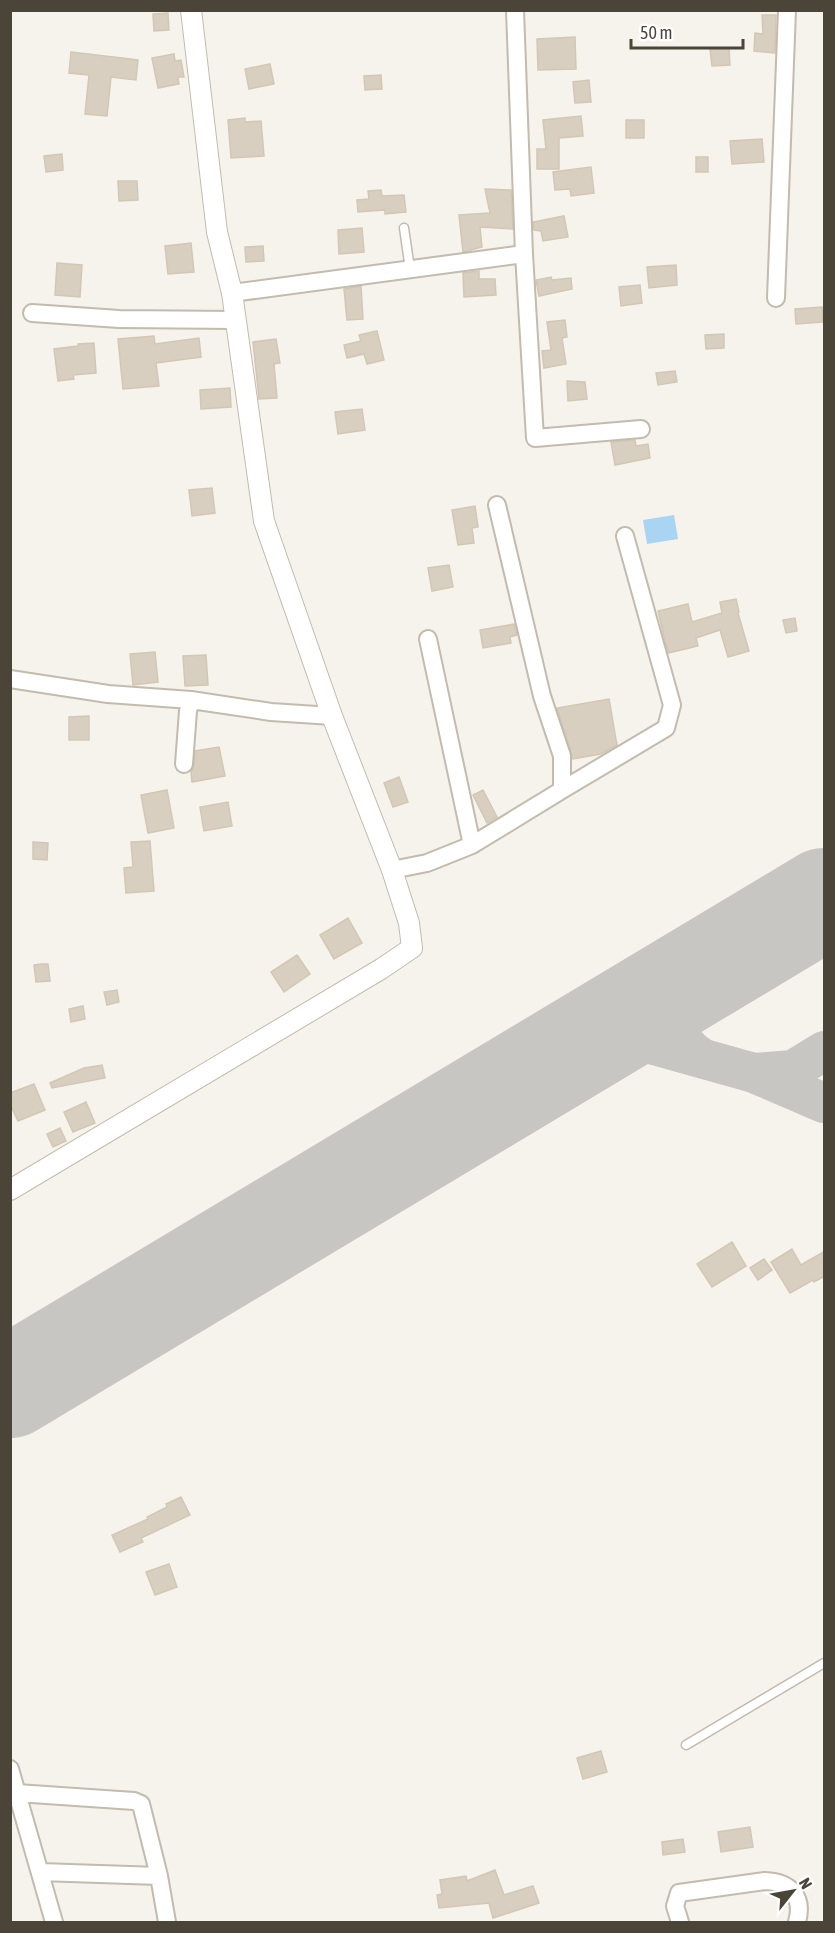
<svg xmlns="http://www.w3.org/2000/svg" width="835" height="1933" font-family="'Asap Condensed',sans-serif">
<rect width="100%" height="100%" fill="#f6f3ec"/>
<path fill="#a9d4f2" d="M 674,515 L 678,539 L 647,544 L 643,520 Z"/>
<g fill="none" stroke-linecap="round" stroke-linejoin="round">
<path stroke="#c8c6c3" stroke-width="40" d="M 604,1031 L 754,1073 L 824,1103
M 704,1059 C 697,1055 691,1051 686,1044 C 676,1031 668,1005 680,991 C 691,979 709,970 723,960
M 754,1073 L 793,1070 L 824,1051"/>
<path stroke="#c8c6c3" stroke-width="102" d="M 10,1387 L 824,899"/>
</g>
<path fill="#d8cfc1" stroke="#d3c7b4" stroke-width="1.5" d="M 168,13 L 169,30 L 154,31 L 153,14 Z
M 762,15 L 776,15 L 775,53 L 754,51 L 755,33 L 763,34 Z
M 575,37 L 576,69 L 538,70 L 537,39 Z
M 729,48 L 730,65 L 712,66 L 710,49 Z
M 71,52 L 138,60 L 136,80 L 111,77 L 107,116 L 85,114 L 89,75 L 69,73 Z
M 174,54 L 175,61 L 181,60 L 184,77 L 178,77 L 179,84 L 158,88 L 152,58 Z
M 270,64 L 274,84 L 249,89 L 245,69 Z
M 381,75 L 382,89 L 365,90 L 364,76 Z
M 589,80 L 591,102 L 575,103 L 573,82 Z
M 581,116 L 583,136 L 559,138 L 559,169 L 537,169 L 537,149 L 546,149 L 543,120 Z
M 245,118 L 245,122 L 261,121 L 264,156 L 231,158 L 228,120 Z
M 626,120 L 644,120 L 644,138 L 626,138 Z
M 762,139 L 764,162 L 732,164 L 730,141 Z
M 62,154 L 63,170 L 46,172 L 44,156 Z
M 696,157 L 708,157 L 708,172 L 696,172 Z
M 591,167 L 594,193 L 571,196 L 570,189 L 555,190 L 553,172 Z
M 118,181 L 137,181 L 138,200 L 119,201 Z
M 485,189 L 511,190 L 513,229 L 480,227 L 482,247 L 463,252 L 459,215 L 490,213 Z
M 381,190 L 382,196 L 404,195 L 406,212 L 385,214 L 385,210 L 358,212 L 357,200 L 369,199 L 368,191 Z
M 564,216 L 568,237 L 543,241 L 541,231 L 534,230 L 533,222 Z
M 362,228 L 364,252 L 339,254 L 338,230 Z
M 191,243 L 194,272 L 168,274 L 165,246 Z
M 263,246 L 264,261 L 246,262 L 245,247 Z
M 57,263 L 82,265 L 80,297 L 55,295 Z
M 676,265 L 677,285 L 649,288 L 647,267 Z
M 479,271 L 479,279 L 495,279 L 496,295 L 464,297 L 463,273 Z
M 551,277 L 552,280 L 571,278 L 572,289 L 539,296 L 536,280 Z
M 640,285 L 642,303 L 621,306 L 619,287 Z
M 361,286 L 363,319 L 347,320 L 344,289 Z
M 822,307 L 823,322 L 796,324 L 795,309 Z
M 565,320 L 567,337 L 562,338 L 566,364 L 544,368 L 542,351 L 551,350 L 547,322 Z
M 377,331 L 384,360 L 367,364 L 364,354 L 347,358 L 344,345 L 361,341 L 359,335 Z
M 724,334 L 724,348 L 706,349 L 705,335 Z
M 154,336 L 155,344 L 199,338 L 201,357 L 156,363 L 159,386 L 123,389 L 118,339 Z
M 276,339 L 280,363 L 274,364 L 277,398 L 259,399 L 253,342 Z
M 94,343 L 96,373 L 73,375 L 74,379 L 58,381 L 54,349 L 78,346 L 78,344 Z
M 675,371 L 677,382 L 658,385 L 656,373 Z
M 567,381 L 585,382 L 587,399 L 568,401 Z
M 230,388 L 231,407 L 201,409 L 200,390 Z
M 362,409 L 365,430 L 338,434 L 335,412 Z
M 635,440 L 636,446 L 648,444 L 650,458 L 615,465 L 611,442 Z
M 212,488 L 215,513 L 192,516 L 189,490 Z
M 475,506 L 478,527 L 472,528 L 474,543 L 458,545 L 452,510 Z
M 449,565 L 453,587 L 432,591 L 428,568 Z
M 736,599 L 739,612 L 738,613 L 749,651 L 728,657 L 720,630 L 696,638 L 698,646 L 668,653 L 658,611 L 688,604 L 692,622 L 722,613 L 720,602 Z
M 795,618 L 797,631 L 786,633 L 783,620 Z
M 514,624 L 517,635 L 510,637 L 511,643 L 483,648 L 480,630 Z
M 155,652 L 158,682 L 133,685 L 130,654 Z
M 206,655 L 208,685 L 185,686 L 183,656 Z
M 609,699 L 617,745 L 601,754 L 573,759 L 557,708 Z
M 89,716 L 89,740 L 69,740 L 69,717 Z
M 219,747 L 225,776 L 192,782 L 191,772 L 194,765 L 195,751 Z
M 399,777 L 408,802 L 393,807 L 384,783 Z
M 167,790 L 174,828 L 148,833 L 141,795 Z
M 483,790 L 497,817 L 487,823 L 473,795 Z
M 228,802 L 232,826 L 204,831 L 200,807 Z
M 150,841 L 154,891 L 126,893 L 124,868 L 133,867 L 131,842 Z
M 33,842 L 48,843 L 47,860 L 33,859 Z
M 348,918 L 362,943 L 334,959 L 320,935 Z
M 297,955 L 310,974 L 284,992 L 271,972 Z
M 42,964 L 48,964 L 50,981 L 36,982 L 34,965 Z
M 117,990 L 119,1002 L 107,1005 L 104,992 Z
M 83,1006 L 85,1019 L 71,1022 L 69,1009 Z
M 102,1065 L 105,1078 L 52,1088 L 50,1083 L 84,1068 Z
M 34,1084 L 45,1110 L 18,1121 L 10,1104 L 10,1093 Z
M 86,1102 L 95,1123 L 73,1132 L 64,1112 Z
M 60,1128 L 66,1141 L 53,1147 L 47,1134 Z
M 732,1242 L 746,1266 L 712,1287 L 697,1264 Z
M 792,1249 L 801,1265 L 825,1251 L 825,1276 L 814,1282 L 813,1280 L 790,1293 L 771,1262 Z
M 764,1259 L 772,1270 L 758,1280 L 750,1268 Z
M 181,1497 L 190,1515 L 141,1538 L 143,1542 L 120,1552 L 112,1535 L 148,1519 L 147,1517 L 167,1507 L 166,1504 Z
M 169,1564 L 177,1587 L 155,1595 L 146,1572 Z
M 601,1751 L 607,1772 L 583,1779 L 577,1758 Z
M 750,1827 L 753,1847 L 721,1852 L 718,1832 Z
M 683,1839 L 685,1852 L 663,1855 L 662,1842 Z
M 495,1870 L 504,1895 L 533,1886 L 539,1903 L 493,1918 L 489,1903 L 439,1908 L 437,1895 L 442,1894 L 440,1880 L 466,1876 L 467,1881 Z"/>
<g fill="none" stroke-linecap="round" stroke-linejoin="round">
<defs>
<path id="service" d="M 404,228 L 410,269
M 686,1745 L 824,1663"/>
<path id="minor" d="M 515,10 L 524,254 L 535,438 L 641,429
M 232,293 L 524,254
M 776,298 L 787,10
M 32,313 L 119,319 L 235,320
M 10,679 L 108,694 L 191,700
M 184,764 L 188,711 L 191,700 L 271,712 L 332,716
M 562,790 L 666,728 L 672,705 L 625,536
M 472,845 L 562,790 L 562,756 L 542,696 L 497,505
M 392,870 L 427,863 L 472,845 L 428,639
M 10,1769 L 54,1922
M 17,1793 L 134,1801 L 141,1804 L 159,1876 L 167,1922
M 40,1872 L 159,1876
M 680,1922 L 675,1906 L 679,1893 L 765,1881 C 791,1882 804,1897 797,1922"/>
<path id="tertiary" d="M 10,1190 L 381,969 L 412,948 L 409,923 L 392,870 L 332,716 L 264,521 L 232,293 L 217,232 L 191,10"/>
</defs>
<use href="#service" stroke="#c2bbae" stroke-width="11"/>
<use href="#minor" stroke="#c2bbae" stroke-width="20"/>
<use href="#tertiary" stroke="#c2bbae" stroke-width="22"/>
<use href="#service" stroke="#fff" stroke-width="8"/>
<use href="#minor" stroke="#fff" stroke-width="16"/>
<use href="#tertiary" stroke="#fff" stroke-width="20"/>
</g>
<rect width="835" height="1933" fill="none" stroke="#4b4439" stroke-width="24"/>
<g transform="translate(793 1891) rotate(59)" stroke="#ffffff" stroke-width="4.5" paint-order="stroke">
<path d="M0-4.5L10 22L0 15L-10 22Z" fill="#4b4439"/>
<text y="-9" font-size="16" font-weight="bold" text-anchor="middle" fill="#4b4439">N</text>
</g>
<path d="M631 39v9h112v-9" fill="none" stroke="#4b4439" stroke-width="3"/>
<text x="640" y="39" font-size="18" fill="#4b4439" stroke="#ffffff" stroke-width="4.5" paint-order="stroke">50 m</text>
</svg>
